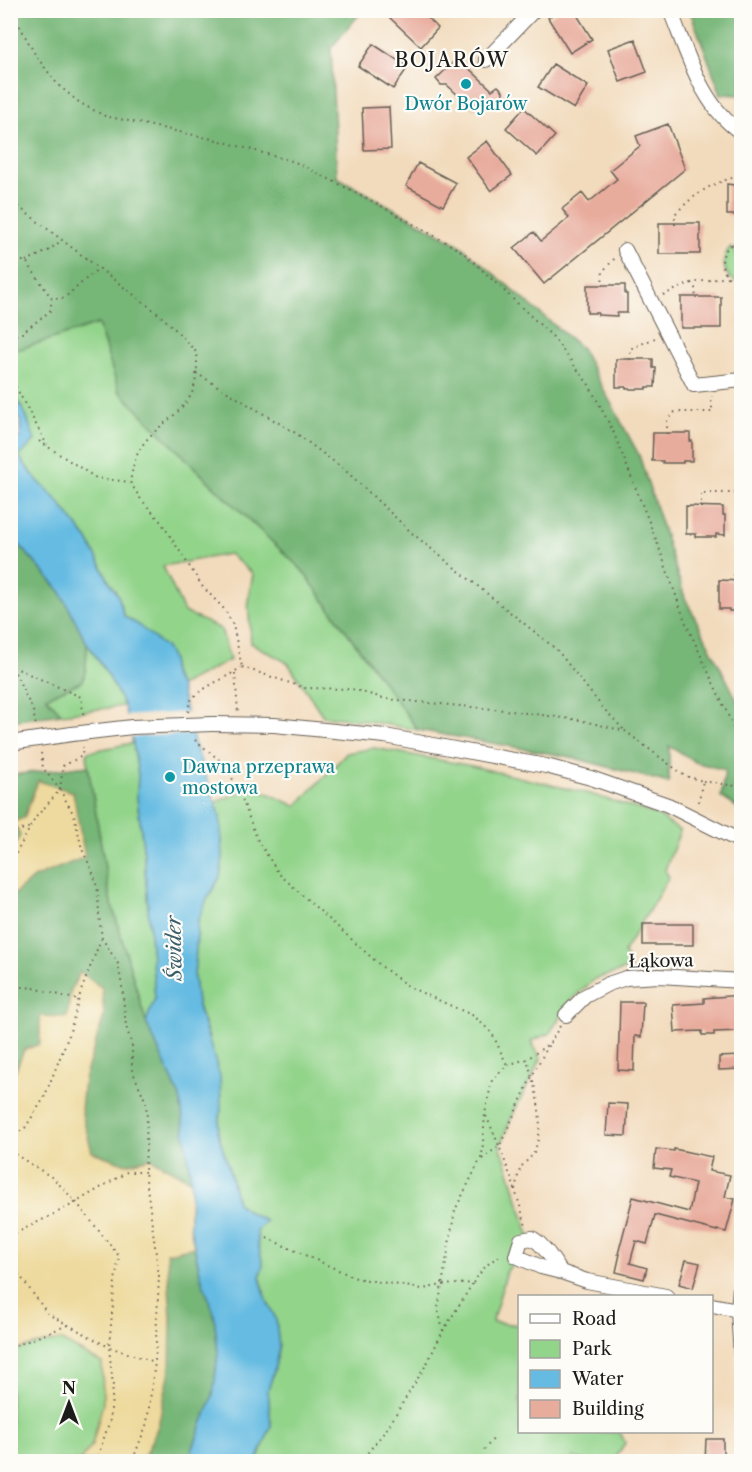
<svg xmlns="http://www.w3.org/2000/svg" width="752" height="1472" font-family="'Libre Caslon Text',serif">
<rect width="100%" height="100%" fill="#fdfcf7"/>
<filter id="ink" filterUnits="userSpaceOnUse"><feTurbulence type="fractalNoise" baseFrequency=".0167" numOctaves="2"/><feDisplacementMap in="SourceGraphic" scale="12" xChannelSelector="R" yChannelSelector="G"/><feConvolveMatrix kernelMatrix="1 2 1 2 8 2 1 2 1" color-interpolation-filters="sRGB"/></filter>
<filter id="wash" filterUnits="userSpaceOnUse"><feTurbulence type="fractalNoise" baseFrequency=".008" numOctaves="4" result="noise"/><feDisplacementMap in="SourceGraphic" scale="24" xChannelSelector="R" yChannelSelector="G"/><feGaussianBlur stdDeviation="1.35" result="paint"/><feColorMatrix in="noise" values="0 0 0 0 0 0 0 0 0 0 0 0 0 0 0 0 0 1.4 0 .05"/><feComposite in="paint" operator="in"/></filter>
<g filter="url(#wash)">
<rect width="100%" height="100%" fill="#f2dbbd"/>
<path fill="#93d48b" stroke="#587854" stroke-width="1.5" d="M 731,247 L 741,259 L 741,282 C 723,282 719,257 731,247 Z
M 98,324 L 119,391 L 205,478 L 302,570 L 418,730 L 367,721 L 323,716 L 288,663 L 251,643 L 248,601 L 253,574 L 229,554 L 163,566 L 184,612 L 221,629 L 230,660 L 180,686 C 173,677 172,670 172,659 L 137,624 L 124,616 L 118,595 L 110,583 L 88,540 L 57,500 L 38,481 L 19,457 L 26,415 L 11,388 L 10,352 Z
M 87,643 L 108,675 L 124,706 L 62,714 L 46,697 L 83,680 L 86,668 Z
M 133,743 L 138,774 L 137,797 L 144,855 L 155,998 L 146,1022 L 110,898 L 88,766 L 87,752 Z
M 374,748 L 472,766 L 590,794 L 657,815 L 680,831 L 665,870 L 669,877 L 624,952 L 631,968 L 595,979 L 571,1000 L 549,1034 L 531,1041 L 541,1059 L 515,1110 L 500,1145 L 509,1171 L 528,1232 L 532,1238 L 507,1271 L 492,1322 L 519,1325 L 520,1432 L 620,1432 L 625,1443 L 615,1459 C 601,1463 588,1463 574,1457 L 571,1462 L 257,1461 L 271,1426 L 268,1390 L 274,1371 L 279,1348 L 276,1319 L 266,1299 L 260,1276 L 263,1264 L 258,1245 L 257,1231 L 250,1213 L 237,1203 L 231,1176 L 218,1133 L 221,1108 L 209,1038 L 197,1003 L 194,977 L 198,920 L 207,899 L 220,877 L 223,857 L 220,817 L 215,802 L 254,787 L 296,806 L 347,753 Z
M 60,1340 L 102,1363 L 104,1403 L 92,1445 L 80,1461 L 11,1461 L 10,1352 L 33,1345 Z"/>
<path fill="#76b677" stroke="#49694a" stroke-width="1.5" d="M 11,10 L 362,11 L 331,48 L 337,177 L 460,245 L 581,348 L 639,455 L 685,598 L 741,708 L 741,810 L 721,797 L 725,770 L 695,762 L 669,746 L 669,783 L 570,757 L 418,730 L 302,570 L 205,478 L 119,391 L 98,324 L 11,352 Z
M 690,11 L 741,11 L 741,95 L 721,94 Z
M 10,540 L 17,542 L 60,591 L 87,643 L 86,668 L 83,681 L 46,697 L 62,714 L 11,721 Z
M 88,766 L 110,898 L 146,1022 L 180,1097 L 191,1181 L 150,1158 L 126,1164 L 92,1152 L 81,1110 L 84,1078 L 104,1016 L 80,972 L 71,990 L 67,1017 L 40,1044 L 24,1050 L 15,1072 L 11,1074 L 11,897 L 33,878 L 85,856 L 39,781 L 24,818 L 20,835 L 13,850 L 11,850 L 11,775 Z
M 194,1247 L 201,1277 L 214,1313 L 218,1353 L 213,1396 L 188,1461 L 142,1462 L 158,1426 L 171,1319 L 167,1253 Z"/>
<path fill="#eeda9e" stroke="#857b5d" stroke-width="1.5" d="M 38,781 L 73,792 L 85,857 L 33,878 L 11,897 L 11,850 L 13,850 L 20,835 L 13,822 L 24,818 Z
M 80,972 L 102,988 L 104,1016 L 84,1079 L 81,1110 L 92,1152 L 126,1164 L 150,1158 L 191,1181 L 190,1226 L 194,1247 L 167,1253 L 171,1319 L 170,1370 L 158,1426 L 142,1461 L 80,1461 L 92,1445 L 103,1403 L 102,1363 L 60,1340 L 33,1345 L 11,1352 L 11,1074 L 15,1072 L 24,1050 L 40,1044 L 40,1016 L 67,1017 L 71,990 Z"/>
<path fill="#65bbe2" stroke="#406c7f" stroke-width="1.5" d="M 10,388 L 26,415 L 35,440 L 19,457 L 38,481 L 57,500 L 88,540 L 110,583 L 118,595 L 124,616 L 137,624 L 166,648 L 172,659 L 172,668 L 174,678 L 180,686 L 194,742 L 220,816 L 223,857 L 220,877 L 207,899 L 198,920 L 194,977 L 197,1003 L 220,1076 L 221,1108 L 218,1133 L 231,1176 L 237,1203 L 250,1213 L 266,1221 L 257,1231 L 258,1245 L 263,1264 L 260,1277 L 266,1299 L 276,1319 L 279,1348 L 274,1371 L 268,1390 L 271,1426 L 257,1461 L 188,1461 L 213,1396 L 218,1353 L 214,1313 L 201,1277 L 190,1226 L 191,1181 L 180,1097 L 146,1022 L 155,998 L 144,855 L 137,797 L 138,774 L 133,743 L 124,706 L 108,675 L 87,643 L 60,591 L 17,542 L 11,528 L 11,437 L 20,438 L 20,420 L 11,406 Z"/>
<path fill="#f2dbbd" d="M 190,712 L 195,734 L 129,737 L 123,716 Z"/>
<g id="blocks">
<path fill="#e8ac9d" d="M 397,10 L 420,10 L 438,28 L 421,47 L 390,18 Z
M 560,10 L 574,10 L 592,39 L 570,53 L 548,18 Z
M 635,39 L 647,72 L 620,82 L 608,49 Z
M 373,44 L 408,67 L 393,89 L 358,66 Z
M 458,58 L 492,90 L 498,86 L 503,91 L 503,99 L 484,100 L 474,110 L 447,85 L 441,85 L 436,79 Z
M 553,64 L 588,86 L 574,109 L 538,87 Z
M 389,107 L 391,149 L 364,150 L 362,108 Z
M 524,108 L 555,136 L 537,156 L 506,128 Z
M 668,124 L 685,169 L 544,284 L 514,248 L 534,232 L 541,241 L 569,218 L 562,209 L 582,193 L 589,202 L 617,179 L 610,170 L 640,146 L 636,136 Z
M 487,141 L 512,175 L 491,191 L 466,157 Z
M 418,163 L 456,183 L 443,206 L 406,186 Z
M 727,184 L 741,186 L 741,215 L 727,215 Z
M 659,223 L 700,223 L 700,254 L 659,254 Z
M 587,285 L 625,285 L 625,294 L 627,294 L 627,313 L 617,313 L 617,316 L 598,315 L 598,313 L 587,313 Z
M 681,297 L 721,297 L 721,328 L 681,328 Z
M 616,359 L 653,359 L 653,368 L 656,368 L 655,387 L 646,387 L 646,389 L 626,389 L 626,387 L 616,387 Z
M 653,433 L 690,433 L 690,441 L 692,441 L 692,461 L 683,461 L 683,463 L 663,463 L 663,461 L 652,461 Z
M 686,506 L 723,507 L 723,515 L 725,515 L 725,535 L 716,534 L 716,537 L 696,537 L 696,534 L 686,534 Z
M 719,580 L 741,581 L 741,611 L 729,611 L 729,609 L 719,609 Z
M 643,924 L 693,924 L 693,945 L 643,945 Z
M 741,995 L 741,1031 L 714,1032 L 714,1035 L 702,1035 L 702,1031 L 675,1032 L 673,1005 L 704,1003 L 704,998 Z
M 620,1002 L 643,1002 L 641,1037 L 635,1036 L 634,1071 L 618,1070 Z
M 741,1056 L 741,1069 L 719,1070 L 719,1057 Z
M 608,1103 L 628,1104 L 626,1136 L 606,1135 Z
M 656,1149 L 674,1151 L 674,1149 L 712,1157 L 709,1171 L 730,1175 L 725,1197 L 735,1199 L 726,1232 L 717,1230 L 717,1231 L 655,1215 L 647,1244 L 636,1241 L 630,1263 L 647,1268 L 644,1279 L 616,1272 L 620,1254 L 618,1254 L 633,1197 L 689,1212 L 695,1183 L 669,1177 L 671,1170 L 654,1168 Z
M 686,1260 L 700,1263 L 693,1288 L 679,1284 Z
M 706,1439 L 723,1439 L 723,1461 L 705,1461 Z"/>
</g>
</g>
<g filter="url(#ink)">
<use href="#blocks" fill-opacity="0" stroke="#675f54" stroke-width="1.5"/>
<g fill="none" stroke-linecap="round" stroke-linejoin="round">
<defs>
<path id="minor" d="M 670,10 C 688,54 701,106 742,133
M 486,60 L 534,10
M 625,250 L 694,385 L 742,380
M 212,724 L 274,725 L 385,736 L 546,766 L 591,778 L 668,805 L 742,842
M 10,743 L 72,734
M 566,1015 L 585,996 L 608,984 L 626,978 L 659,976 L 742,981
M 742,1265 L 738,1310 L 742,1372
M 561,1272 L 541,1267 L 516,1256 L 521,1240 L 532,1238 L 539,1243 L 548,1253 L 561,1272 L 587,1281 L 666,1296
M 712,1305 L 738,1310"/>
</defs>
<use href="#minor" stroke="#675f54" stroke-width="16"/>
<path stroke="#675f54" stroke-width="2" stroke-dasharray="1.5 4.5" stroke-linecap="butt" d="M 11,10 L 36,56 L 58,85 L 80,103 L 105,116 L 217,140 L 295,162 L 365,197 L 463,252 L 553,337 L 589,385 L 613,431 L 657,542 L 685,621 L 742,746
M 10,198 L 24,211 L 155,311 L 173,327 L 197,353 C 197,367 197,383 191,395 C 180,415 158,425 145,442 C 135,454 133,467 130,482 L 140,498 L 161,522 L 202,586 L 225,610 L 233,625 L 242,667
M 675,225 L 675,214 C 698,191 710,184 742,175
M 742,240 C 715,246 716,278 742,285
M 732,244 L 742,256
M 10,261 L 26,261 L 52,299 L 64,298 L 99,268
M 26,261 L 48,251 L 62,240
M 691,283 L 695,288 L 696,299
M 602,286 L 603,271 L 615,258
M 663,295 L 691,283 L 728,277
M 10,337 L 22,333 L 50,311 L 52,299
M 630,360 L 630,351 L 632,348 L 655,338
M 196,373 L 297,434 L 345,470 L 413,534 L 557,650 L 603,708 L 625,731
M 10,376 L 47,445
M 667,434 L 667,420 L 675,412 L 712,412 L 712,396
M 39,441 L 96,478 L 130,482
M 701,508 L 701,493 L 739,493 L 742,494
M 734,582 L 734,571 L 742,567
M 10,662 L 33,711 L 36,726
M 13,667 L 81,697 L 84,718
M 242,667 L 305,688 L 352,689 L 386,699 L 504,710 L 579,720 L 625,731 L 685,776 L 703,781 L 698,804
M 235,673 L 238,712
M 188,712 C 189,708 189,705 190,702 C 196,689 230,677 241,667
M 195,740 L 223,763 L 238,788 L 257,839 L 279,874 L 381,966 L 409,987 L 474,1016 L 492,1033 L 507,1065
M 41,753 L 43,768 L 60,790 L 74,815 L 82,849 L 94,875 L 98,892 L 99,916 L 102,938 L 118,964 L 122,986 L 126,1026 L 132,1045 L 132,1070 L 146,1102 L 147,1118 L 145,1172 L 159,1276 L 155,1362 L 147,1423 L 132,1462
M 703,781 L 742,787
M 10,833 L 31,827
M 10,864 L 36,817 L 60,790 L 63,766 L 82,756 L 83,747
M 10,986 L 34,988 L 78,1000
M 486,1116 C 503,1152 515,1188 526,1226
M 10,1138 L 25,1128 L 44,1098 L 69,1035 L 81,991 L 101,939
M 10,1151 L 53,1178 L 76,1202 L 119,1256 L 115,1281 L 109,1347 L 113,1386 L 110,1420 L 96,1462
M 482,1159 L 500,1145 L 532,1076 L 549,1044
M 515,1189 C 517,1182 518,1172 522,1166 C 526,1161 531,1158 534,1152 C 547,1121 535,1089 527,1059
M 10,1236 L 68,1207 L 127,1172 L 145,1172
M 267,1238 L 356,1278 L 423,1289 L 442,1285 L 473,1283 C 482,1270 489,1260 503,1255
M 10,1266 L 15,1269 L 48,1314 L 109,1347 L 155,1362
M 443,1331 L 473,1283
M 10,1347 L 20,1344 L 68,1325
M 484,1450 L 494,1438
M 360,1462 L 386,1430 L 426,1365 L 443,1331 L 438,1308 L 455,1210 L 482,1156 L 485,1114 L 492,1080 L 507,1065 L 527,1059 L 550,1043 L 560,1026"/>
<use href="#minor" stroke="#fff" stroke-width="14"/>
<defs>
<path id="minor-bridge" d="M 72,734 L 132,727 L 212,724"/>
</defs>
<use href="#minor-bridge" stroke="#675f54" stroke-width="16" stroke-linecap="butt"/>
<use href="#minor-bridge" stroke="#fff" stroke-width="14"/>
</g>
</g>
<g fill="#0f9aa8" stroke="#fdfcf7" stroke-width="2">
<circle cx="466" cy="84" r="6"/>
<circle cx="170" cy="777" r="6"/>
</g>
<g text-anchor="middle" stroke-width="4.5" stroke-linejoin="round" paint-order="stroke">
<g font-size="18" fill="#0d838f" stroke="#fdfcf7">
<text x="466" y="110">Dwór Bojarów</text>
<text x="182" y="773" text-anchor="start">Dawna przeprawa<tspan x="182" dy="21">mostowa</tspan></text>
</g>
<g font-size="18" fill="#1c1c1c" stroke="#fdfcf7">
<text transform="translate(661 961) rotate(-1)" y="6">Łąkowa</text>
</g>
<g font-size="20" letter-spacing="1.5" fill="#1c1c1c" stroke="#fdfcf7">
<text x="452" y="67">BOJARÓW</text>
</g>
<g font-size="20" font-style="italic" fill="#395c6b" stroke="#fdfcf7">
<text transform="translate(174 948) rotate(-91)" y="7">Świder</text>
</g>
</g>
<rect width="752" height="1472" fill="none" stroke="#fdfcf7" stroke-width="36"/>
<rect x="518" y="1295" width="195" height="138" fill="#fdfcf7" stroke="#a3a29f" stroke-width="1.5"/>
<rect x="530" y="1314" width="30" height="9" fill="#ffffff" stroke="#a3a29f" stroke-width="1.5"/>
<text x="572" y="1325" font-size="18" fill="#1c1c1c">Road</text>
<rect x="530" y="1340" width="30" height="18" fill="#93d48b" stroke="#a3a29f" stroke-width="1.5"/>
<text x="572" y="1355" font-size="18" fill="#1c1c1c">Park</text>
<rect x="530" y="1370" width="30" height="18" fill="#65bbe2" stroke="#a3a29f" stroke-width="1.5"/>
<text x="572" y="1385" font-size="18" fill="#1c1c1c">Water</text>
<rect x="530" y="1400" width="30" height="18" fill="#e8ac9d" stroke="#a3a29f" stroke-width="1.5"/>
<text x="572" y="1415" font-size="18" fill="#1c1c1c">Building</text>
<g transform="translate(69 1403)" stroke="#fdfcf7" stroke-width="4.5" paint-order="stroke">
<path d="M0-4.5L10 22L0 15L-10 22Z" fill="#1c1c1c"/>
<text y="-9" font-size="16" font-weight="bold" text-anchor="middle" fill="#1c1c1c">N</text>
</g>
</svg>
